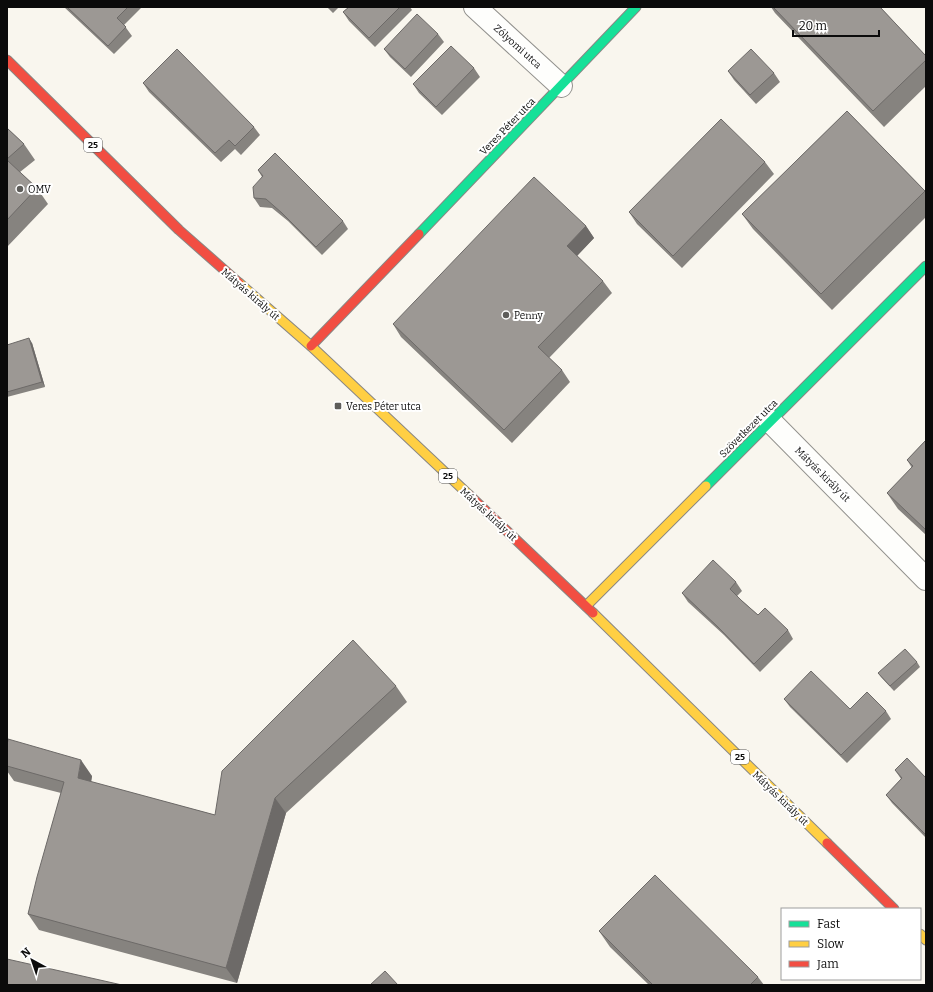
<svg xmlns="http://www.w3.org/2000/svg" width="933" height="992" font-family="Bitter,serif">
<rect width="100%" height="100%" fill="#f9f6ee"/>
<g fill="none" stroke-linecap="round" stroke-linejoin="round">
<defs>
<path id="street" d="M 475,7 L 561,86
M 770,421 L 926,579"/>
<path id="fast" d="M 419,234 L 636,7
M 706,486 L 926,266"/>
<path id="slow" d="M 239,283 L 311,346 L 469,495
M 586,606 L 706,486
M 593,613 L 827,843
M 920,934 L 926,940"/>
<path id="jam" d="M 7,60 L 179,230 L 239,283
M 311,346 L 419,234
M 469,495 L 593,613
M 827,843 L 894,909"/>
</defs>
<use href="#street" stroke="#92918d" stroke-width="24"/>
<use href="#fast" stroke="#898784" stroke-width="11"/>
<use href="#slow" stroke="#898784" stroke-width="11"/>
<use href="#jam" stroke="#898784" stroke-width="11"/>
<use href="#street" stroke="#fefefc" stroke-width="22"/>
<use href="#fast" stroke="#16e098" stroke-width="9"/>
<use href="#slow" stroke="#ffcf43" stroke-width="9"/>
<use href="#jam" stroke="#f24e42" stroke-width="9"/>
</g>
<path fill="#86837f" d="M 64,7 L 142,7 L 124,25 L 132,36 L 114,54 Z
M 327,7 L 339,7 L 333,13 Z
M 349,7 L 410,7 L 412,10 L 375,47 L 349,21 L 343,12 Z
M 771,7 L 880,7 L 926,56 L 926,86 L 884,127 L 775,13 Z
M 438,34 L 444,42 L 411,77 L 390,57 L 384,49 Z
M 474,68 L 480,77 L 442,115 L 419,93 L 413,84 Z
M 728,71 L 774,73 L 780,82 L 756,104 L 734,80 Z
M 143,83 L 254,127 L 260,135 L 241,155 L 235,149 L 221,162 L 149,92 Z
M 847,111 L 926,192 L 926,217 L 832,310 L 753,229 L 742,214 Z
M 7,128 L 24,144 L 35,160 L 20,172 L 37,188 L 48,204 L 7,247 Z
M 765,162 L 774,174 L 682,268 L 637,224 L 629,212 Z
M 258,170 L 343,221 L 348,229 L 322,255 L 288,221 L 272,208 L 260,207 L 254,198 L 262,177 Z
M 586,226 L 594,238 L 577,256 L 603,281 L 612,293 L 549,358 L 562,370 L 570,382 L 512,443 L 401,337 L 393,324 Z
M 32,343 L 45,387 L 7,397 L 7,345 Z
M 926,440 L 926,535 L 898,509 L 887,493 L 912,468 L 907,460 Z
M 736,582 L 742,591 L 737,596 L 758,615 L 788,630 L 793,639 L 760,672 L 724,635 L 688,602 L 682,593 Z
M 917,662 L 920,667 L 894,691 L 881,677 L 878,673 Z
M 396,686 L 407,702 L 286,813 L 237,983 L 39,930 L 28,914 L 61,793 L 14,781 L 7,771 L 7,746 L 92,776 L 91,782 L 215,815 Z
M 784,699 L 850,709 L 886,711 L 891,719 L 847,763 L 790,707 Z
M 895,770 L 926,778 L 926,838 L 892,803 L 886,795 L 901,779 Z
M 599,931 L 758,977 L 764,985 L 649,985 L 610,947 Z"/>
<path fill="#6d6a68" d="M 586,226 L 594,238 L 575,258 L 567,246 Z
M 29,338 L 32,343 L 45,387 L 42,382 Z
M 81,760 L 92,776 L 89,794 L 78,778 Z
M 275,798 L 286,813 L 237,983 L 226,968 Z"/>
<path fill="#9c9894" stroke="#6d6a68" d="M 67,7 L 128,7 L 117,18 L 126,27 L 108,46 Z
M 349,7 L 400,7 L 369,38 L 343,12 Z
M 773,7 L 880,7 L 926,56 L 926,60 L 873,111 Z
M 417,14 L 438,34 L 405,69 L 384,49 Z
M 451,46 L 474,68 L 436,107 L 413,84 Z
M 177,49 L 254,127 L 235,146 L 229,140 L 215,153 L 143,83 Z
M 751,49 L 774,73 L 750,95 L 728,71 Z
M 847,111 L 925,191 L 821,294 L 742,214 Z
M 721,119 L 765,162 L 673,256 L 629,212 Z
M 7,128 L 24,144 L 7,159 Z
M 275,153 L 343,221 L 316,247 L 282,213 L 266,199 L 254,198 L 253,187 L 263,176 L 258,170 Z
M 7,160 L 37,188 L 7,220 Z
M 534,177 L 586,226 L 567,246 L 603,281 L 538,347 L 562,370 L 504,430 L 393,324 Z
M 29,338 L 42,382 L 7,392 L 7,345 Z
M 926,440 L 926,530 L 887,493 L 913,466 L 907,460 Z
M 713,560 L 736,582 L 730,589 L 742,601 L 758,615 L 765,608 L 788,630 L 754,664 L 718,627 L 682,593 Z
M 353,640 L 396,686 L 275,798 L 226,968 L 28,914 L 37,877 L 64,782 L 7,766 L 7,746 L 8,739 L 81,760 L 78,778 L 215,815 L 222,771 Z
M 905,649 L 917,662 L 890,686 L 878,673 Z
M 811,671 L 850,709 L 867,692 L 886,711 L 841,755 L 784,699 Z
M 907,758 L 926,778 L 926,835 L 886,795 L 902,778 L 895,770 Z
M 655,875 L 758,977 L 750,985 L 653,985 L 599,931 Z
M 7,959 L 122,985 L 7,985 Z
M 385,971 L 398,985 L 370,985 Z"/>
<g fill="#5e5d5a" stroke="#fff" stroke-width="1.5">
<circle cx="20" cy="189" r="4"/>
<circle cx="506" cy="315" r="4"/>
<rect x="334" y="402" width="8" height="8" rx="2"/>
</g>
<g text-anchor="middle" stroke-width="4" stroke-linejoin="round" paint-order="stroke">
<g fill="#fff" stroke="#545454" stroke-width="1">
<rect x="84" y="138" width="18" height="14" rx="3"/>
<rect x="439" y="469" width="18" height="14" rx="3"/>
<rect x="731" y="750" width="18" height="14" rx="3"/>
</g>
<g font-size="9" font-weight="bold" fill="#0b0b0b">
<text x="93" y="148">25</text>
<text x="448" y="479">25</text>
<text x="740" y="760">25</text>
</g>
<g font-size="10" fill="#0b0b0b" stroke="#fff">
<text transform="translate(518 46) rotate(42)" y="4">Zólyomi utca</text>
<text transform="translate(507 126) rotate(-46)" y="4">Veres Péter utca</text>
<text transform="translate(251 294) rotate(41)" y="4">Mátyás király út</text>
<text transform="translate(748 428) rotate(-45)" y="4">Szövetkezet utca</text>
<text transform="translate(823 474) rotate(45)" y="4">Mátyás király út</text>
<text transform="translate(489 514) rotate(43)" y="4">Mátyás király út</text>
<text transform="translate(781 798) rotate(44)" y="4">Mátyás király út</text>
</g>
<g font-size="10" fill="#0b0b0b" stroke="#fff" text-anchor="start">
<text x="28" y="193">OMV</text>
<text x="514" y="319">Penny</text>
<text x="346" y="410">Veres Péter utca</text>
</g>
</g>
<rect width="933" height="992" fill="none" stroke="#0b0b0b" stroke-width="16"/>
<rect x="781" y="908" width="140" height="72" fill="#ffffff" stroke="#9d9d9d"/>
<rect x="789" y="921" width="20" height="6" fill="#16e098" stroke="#9d9d9d"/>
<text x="817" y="928" font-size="12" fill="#0b0b0b">Fast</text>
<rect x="789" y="941" width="20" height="6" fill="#ffcf43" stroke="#9d9d9d"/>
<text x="817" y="948" font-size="12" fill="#0b0b0b">Slow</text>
<rect x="789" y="961" width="20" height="6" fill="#f24e42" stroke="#9d9d9d"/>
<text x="817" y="968" font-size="12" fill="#0b0b0b">Jam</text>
<g transform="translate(32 960) rotate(320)" stroke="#ffffff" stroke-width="3" paint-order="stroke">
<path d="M0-3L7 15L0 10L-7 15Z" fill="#0b0b0b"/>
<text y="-6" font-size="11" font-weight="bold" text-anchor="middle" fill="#0b0b0b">N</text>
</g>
<path d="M793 30v6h86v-6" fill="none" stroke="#0b0b0b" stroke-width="2"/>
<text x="799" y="30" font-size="12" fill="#0b0b0b" stroke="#ffffff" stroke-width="3" paint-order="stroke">20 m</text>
</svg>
